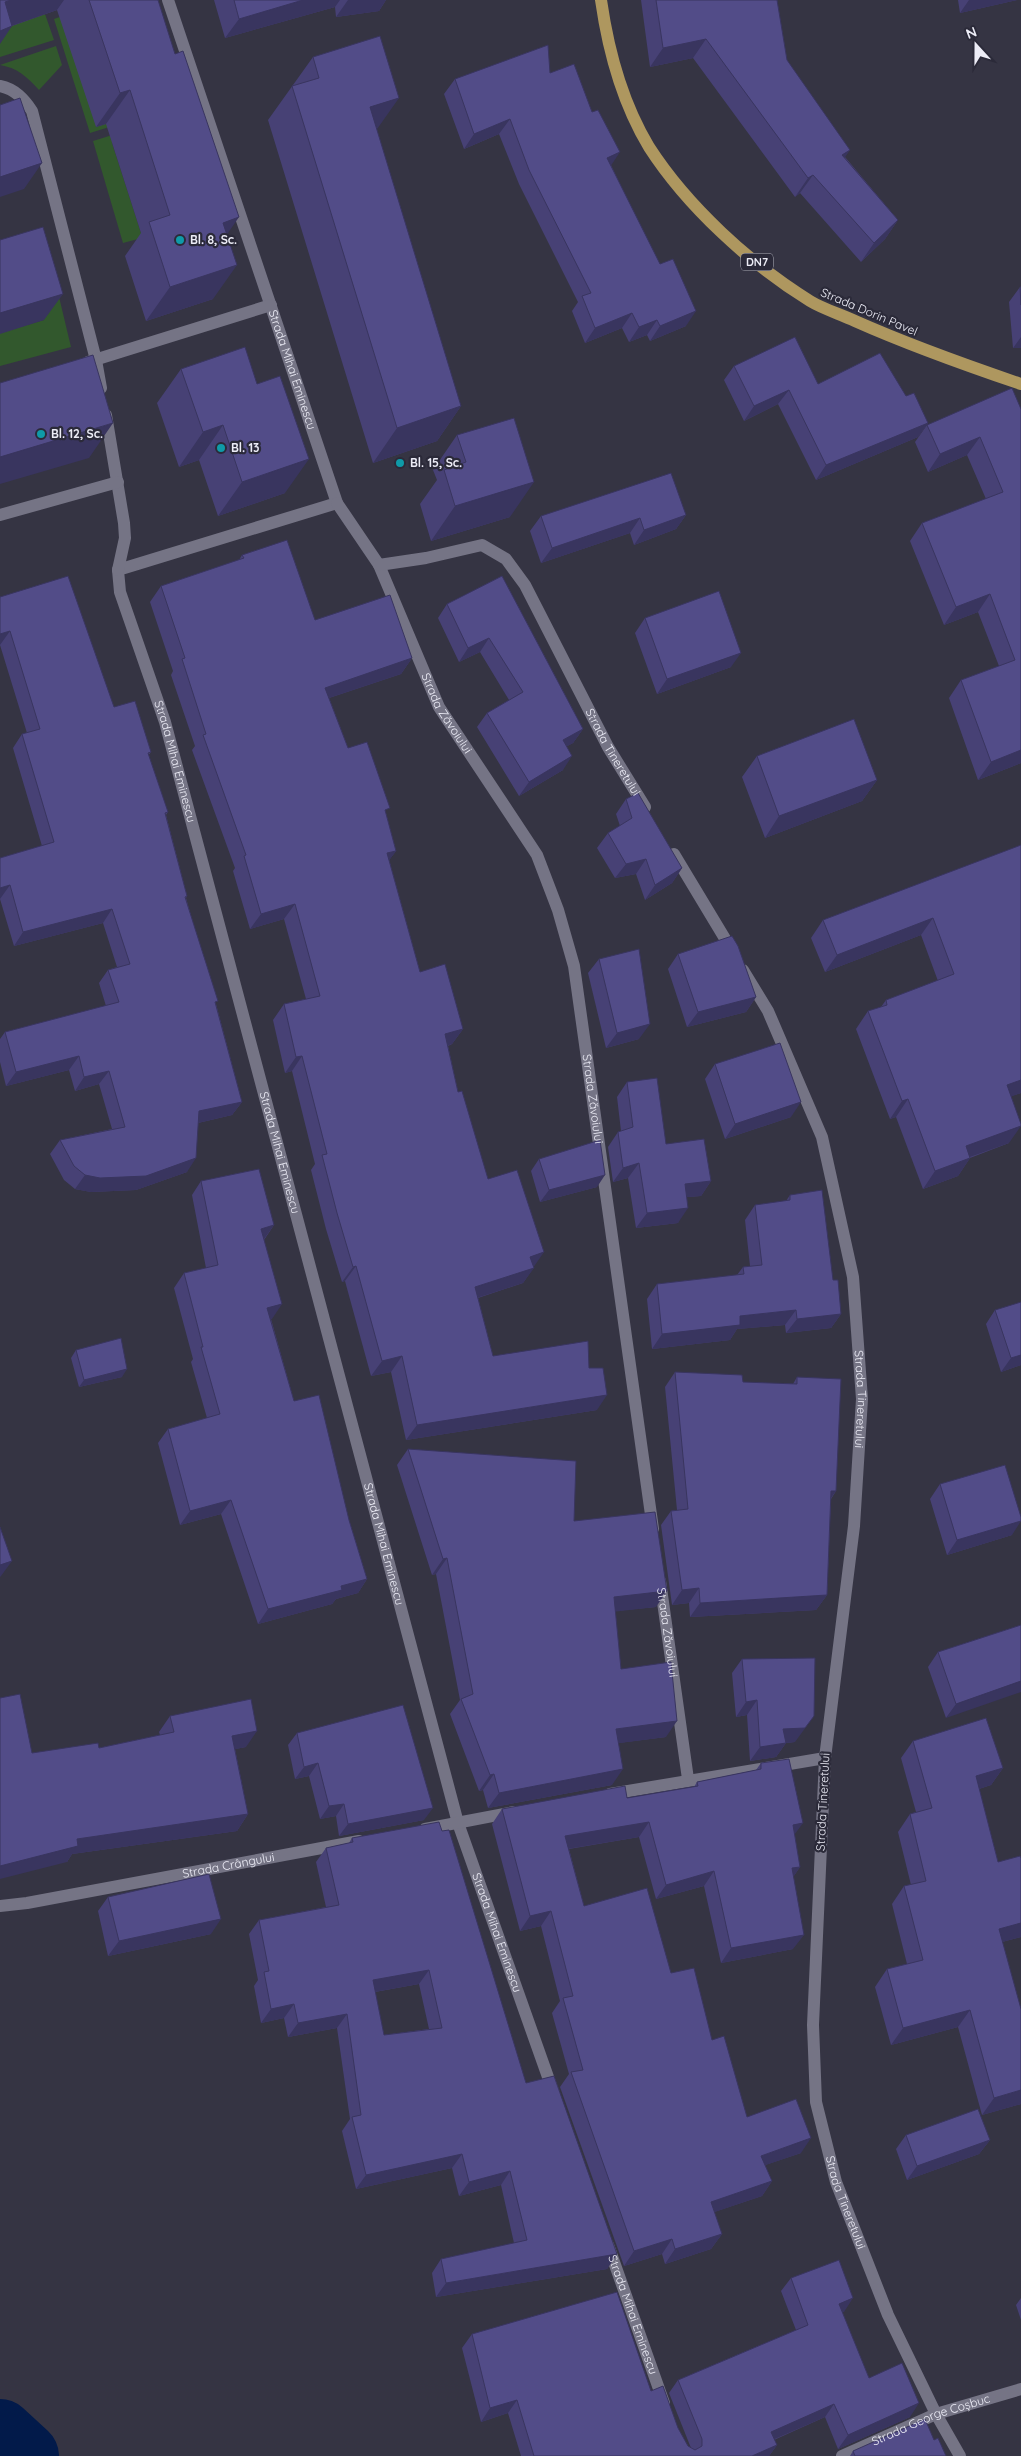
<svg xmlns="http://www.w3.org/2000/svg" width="1021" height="2456" font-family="Quicksand,sans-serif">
<rect width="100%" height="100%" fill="#353443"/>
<path fill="#32582d" d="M 74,12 L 119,124 L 90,133 L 54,19 Z
M 45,14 L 54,40 L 0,57 L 0,29 Z
M 56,46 L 62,65 L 39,90 C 27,77 18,68 0,65 Z
M 122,132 L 112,143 L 141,233 L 149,236 L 123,243 L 93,141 Z
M 44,234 L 71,347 L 0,366 L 0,333 L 44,320 L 24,254 Z"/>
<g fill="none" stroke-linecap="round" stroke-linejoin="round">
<path stroke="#021a4a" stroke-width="68" d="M 0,2433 L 25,2456"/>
<g stroke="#757485" stroke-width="12">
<path id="s1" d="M 168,0 L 337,503 L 118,570 L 120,592 L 165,722 L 458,1823 L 554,2094"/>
<path d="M 0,86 C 15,89 24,99 32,111 L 96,360 L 101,388"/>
<path d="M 88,362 L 271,305"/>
<path d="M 106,415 L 124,523 L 125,538 L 118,570"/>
<path id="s2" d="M 337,503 L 379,565 L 439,707 L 537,855 L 558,910 L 574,966 L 653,1529"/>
<path d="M 0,515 L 118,482"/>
<path id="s3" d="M 379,565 L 426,558 L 482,545 L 506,559 L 525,585 L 608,747 L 645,807"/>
<path d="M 674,854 L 733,952"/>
<path id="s4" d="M 743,970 L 768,1011 L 822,1137 L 853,1277 L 862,1399 L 854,1526 L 825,1758 L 813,2025 L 816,2102 L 836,2182 L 888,2315 L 936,2414 L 960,2456"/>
<path id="s5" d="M 660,1581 L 688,1779"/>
<path d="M 610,1794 L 825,1758"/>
<path d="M 425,1829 L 514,1812"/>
<path id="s6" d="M 0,1906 L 27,1903 L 359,1841"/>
<path id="s7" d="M 608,2245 L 664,2403"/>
<path id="s8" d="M 842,2456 L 936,2414 L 1021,2389"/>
</g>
<path stroke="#ae975f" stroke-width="12" d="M 601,0 C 608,49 623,104 649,147 C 687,206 750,264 810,301 C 823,309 840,314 855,321 C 909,345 965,365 1021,384"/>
</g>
<path fill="#474175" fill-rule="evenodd" d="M 0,0 L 158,0 L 227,234 L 213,299 L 146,321 L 125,256 L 141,233 L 106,124 L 96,127 L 57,10 L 12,26 Z
M 214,0 L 386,0 L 379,11 L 336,17 L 335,7 L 225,38 Z
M 641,0 L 777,0 L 787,60 L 845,157 L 898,220 L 885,239 L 861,262 L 800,193 L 795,197 L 693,58 L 650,67 Z
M 958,0 L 1017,0 L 960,13 Z
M 313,57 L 461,406 L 437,441 L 373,463 L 268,120 Z
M 550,73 L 611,165 L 686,326 L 650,341 L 647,335 L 629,342 L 622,328 L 585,343 L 572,311 L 578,302 L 519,184 L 499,134 L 464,149 L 444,94 L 455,79 Z
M 1020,287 L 1021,287 L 1021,348 L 1013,348 L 1009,302 Z
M 734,366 L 818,384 L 906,396 L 928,423 L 918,437 L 816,480 L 778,404 L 744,421 L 724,380 Z
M 181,369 L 285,493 L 218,516 L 199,460 L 179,467 L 157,403 Z
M 1021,409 L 1021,763 L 978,780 L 949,698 L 961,680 L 999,666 L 978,612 L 944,625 L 910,541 L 922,523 L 986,499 L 967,455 L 928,472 L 915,442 L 927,425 Z
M 457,435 L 510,517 L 431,541 L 420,504 L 437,480 L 433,470 Z
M 686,515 L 676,529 L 634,545 L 630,533 L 541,563 L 530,531 L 541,516 Z
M 242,555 L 315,620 L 412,658 L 401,674 L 329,698 L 348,748 L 386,814 L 396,851 L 389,860 L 420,972 L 463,1029 L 452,1044 L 448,1046 L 458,1092 L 488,1179 L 534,1267 L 523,1283 L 478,1298 L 493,1356 L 589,1368 L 597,1410 L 406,1440 L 391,1372 L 371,1376 L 345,1281 L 342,1282 L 326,1229 L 311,1170 L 315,1164 L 292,1071 L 285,1073 L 273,1020 L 284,1004 L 306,999 L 284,919 L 250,929 L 233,871 L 235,868 L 192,750 L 195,746 L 171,675 L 173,671 L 150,602 L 161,586 L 239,560 Z
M 502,576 L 583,729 L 573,743 L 567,746 L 563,770 L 519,796 L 477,727 L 487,713 L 509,700 L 480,652 L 459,662 L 438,618 L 447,604 Z
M 0,597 L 114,707 L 151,752 L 148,756 L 168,812 L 166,815 L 187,896 L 186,898 L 216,1004 L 242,1102 L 232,1115 L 198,1123 L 187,1172 L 136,1190 L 91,1192 L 75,1189 L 64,1180 L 50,1154 L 60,1140 L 112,1129 L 99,1084 L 75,1091 L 69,1070 L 6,1086 L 0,1062 L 0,1039 L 5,1032 L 106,1006 L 99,983 L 108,970 L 117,967 L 103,923 L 14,946 L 0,899 L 0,858 L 42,846 L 13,748 L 22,734 L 27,733 L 0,645 Z
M 645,618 L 731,667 L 657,694 L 635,633 Z
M 757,756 L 877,780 L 862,801 L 765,838 L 742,777 Z
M 626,799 L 682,868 L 672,883 L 645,900 L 636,874 L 615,878 L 597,848 L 608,833 L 620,826 L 616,814 Z
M 1021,845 L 1021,1093 L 1011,1096 L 1009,1143 L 970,1158 L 958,1176 L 923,1189 L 896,1117 L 890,1119 L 856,1029 L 868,1011 L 881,1007 L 886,1000 L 938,981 L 921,935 L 825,972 L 811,938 L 823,920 Z
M 678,954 L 756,997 L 746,1012 L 687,1027 L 668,969 Z
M 599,959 L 639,1039 L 606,1048 L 588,973 Z
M 715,1064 L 791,1117 L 725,1139 L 705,1079 Z
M 627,1082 L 666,1144 L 711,1181 L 701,1196 L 687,1197 L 678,1223 L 636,1228 L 628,1178 L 613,1182 L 608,1147 L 618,1132 L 621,1131 L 617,1097 Z
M 539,1159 L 597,1187 L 540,1202 L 531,1171 Z
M 201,1181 L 274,1225 L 264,1240 L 272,1319 L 271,1319 L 294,1401 L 349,1520 L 367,1579 L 358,1593 L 336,1599 L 332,1604 L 258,1624 L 221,1514 L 180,1525 L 158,1443 L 168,1429 L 207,1418 L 191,1362 L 193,1359 L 174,1288 L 184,1273 L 206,1268 L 192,1195 Z
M 790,1195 L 833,1280 L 841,1314 L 831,1328 L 786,1333 L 785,1325 L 737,1329 L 730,1340 L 652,1349 L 647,1299 L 657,1284 L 737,1275 L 743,1267 L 750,1266 L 745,1220 L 755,1205 L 786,1201 Z
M 995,1310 L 1021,1365 L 1001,1372 L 986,1324 Z
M 76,1350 L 122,1377 L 79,1387 L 71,1358 Z
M 675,1372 L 743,1382 L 793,1384 L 797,1377 L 836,1491 L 831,1499 L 827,1595 L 816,1610 L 690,1617 L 689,1603 L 672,1605 L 661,1525 L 671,1511 L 677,1510 L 665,1387 Z
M 408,1449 L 574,1521 L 656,1607 L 615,1611 L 621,1669 L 666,1737 L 618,1743 L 612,1785 L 488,1808 L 483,1790 L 479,1791 L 450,1714 L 460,1700 L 436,1574 L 432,1575 L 397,1465 Z
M 940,1484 L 1012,1535 L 947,1555 L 930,1499 Z
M 1021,1625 L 946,1718 L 928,1667 L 938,1652 Z
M 742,1659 L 795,1742 L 786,1743 L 776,1757 L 750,1761 L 747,1715 L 736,1717 L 732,1673 Z
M 170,1716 L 246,1747 L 235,1749 L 248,1814 L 237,1831 L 72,1854 L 67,1862 L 32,1753 L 99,1748 L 160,1735 L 159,1732 Z
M 297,1733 L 424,1820 L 339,1836 L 336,1816 L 320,1819 L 309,1776 L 295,1779 L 288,1745 Z
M 913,1741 L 1003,1768 L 991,1785 L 979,1789 L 998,1862 L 1021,1937 L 1002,1942 L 1021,2104 L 982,2115 L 958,2027 L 891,2045 L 875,1987 L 887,1969 L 907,1964 L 892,1904 L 904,1886 L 911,1885 L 898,1832 L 910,1814 L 916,1812 L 901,1758 Z
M 761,1763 L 794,1835 L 800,1867 L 793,1877 L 793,1949 L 721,1963 L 704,1886 L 656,1899 L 639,1837 L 569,1849 L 584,1906 L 671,1973 L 712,2040 L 747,2117 L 801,2153 L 765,2165 L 772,2181 L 762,2196 L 714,2212 L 722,2234 L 711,2249 L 665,2264 L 662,2254 L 624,2266 L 560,2087 L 569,2074 L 552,2013 L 560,2001 L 541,1926 L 520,1931 L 492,1824 L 502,1809 L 627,1798 L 694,1787 L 697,1782 L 756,1770 Z
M 352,1838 L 526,2083 L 617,2254 L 607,2269 L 436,2297 L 432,2273 L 441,2259 L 514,2243 L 501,2185 L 459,2196 L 452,2168 L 356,2189 L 342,2131 L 350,2119 L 337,2028 L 288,2037 L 284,2018 L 261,2023 L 254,1986 L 258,1980 L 249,1934 L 259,1920 L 326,1907 L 316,1862 L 326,1848 L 349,1843 ZM 419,1984 L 429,2029 L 384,2035 L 375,1992 Z
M 108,1897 L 211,1934 L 108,1956 L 98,1911 Z
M 906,2135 L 990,2140 L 979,2154 L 907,2180 L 896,2149 Z
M 791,2278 L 844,2312 L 842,2312 L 869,2378 L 910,2417 L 838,2449 L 825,2417 L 774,2440 L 777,2445 L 769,2456 L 521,2456 L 508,2413 L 481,2422 L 462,2348 L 472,2334 L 651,2391 L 678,2428 L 688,2446 L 691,2448 L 669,2393 L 678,2380 L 796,2330 L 781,2291 Z
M 1021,2298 L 1021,2320 L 1016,2305 Z
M 934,2440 L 946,2456 L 850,2456 L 853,2451 Z"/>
<path fill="#39355f" d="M 11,0 L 64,0 L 57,10 L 0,30 L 5,2 Z
M 303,0 L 340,0 L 335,7 L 225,38 L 239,19 Z
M 348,0 L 386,0 L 379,11 L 336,17 Z
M 969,0 L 1017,0 L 960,13 Z
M 12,26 L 0,44 L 0,31 Z
M 706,39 L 693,58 L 650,67 L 663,48 Z
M 130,90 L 106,124 L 96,127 L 120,93 Z
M 399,98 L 375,132 L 370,107 Z
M 510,119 L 499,134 L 464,149 L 474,134 Z
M 850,150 L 837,169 L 842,155 Z
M 620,152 L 610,167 L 607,158 Z
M 42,163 L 24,189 L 0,197 L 0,177 Z
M 813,175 L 800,193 L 795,197 L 808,178 Z
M 239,217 L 215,252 L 223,223 Z
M 898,220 L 885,239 L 861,262 L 874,243 Z
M 237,265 L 213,299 L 146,321 L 170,287 Z
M 63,294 L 44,320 L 0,334 L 0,313 Z
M 696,311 L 686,326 L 650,341 L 660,326 Z
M 632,313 L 622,328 L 585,343 L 595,328 Z
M 657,320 L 647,335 L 629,342 L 639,327 Z
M 1021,337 L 1021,348 L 1013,348 Z
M 789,390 L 778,404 L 744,421 L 754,406 Z
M 461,406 L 437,441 L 373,463 L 397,428 Z
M 113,423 L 89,458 L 0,484 L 0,457 Z
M 928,423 L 918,437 L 816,480 L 826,465 Z
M 223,425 L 199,460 L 179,467 L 203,432 Z
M 980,437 L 967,455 L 928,472 L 940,454 Z
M 309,459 L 285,493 L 218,516 L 242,482 Z
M 534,482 L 510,517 L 431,541 L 455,506 Z
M 686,515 L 676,529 L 634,545 L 644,530 Z
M 640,518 L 630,533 L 541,563 L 552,548 Z
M 990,594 L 978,612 L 944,625 L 956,607 Z
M 10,631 L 0,645 L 0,634 Z
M 489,638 L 480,652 L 459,662 L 468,648 Z
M 741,653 L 731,667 L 657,694 L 667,679 Z
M 412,658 L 401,674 L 314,703 L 325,688 Z
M 583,729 L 573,743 L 553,754 L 563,740 Z
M 1021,750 L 1021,763 L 978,780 L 991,762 Z
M 572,756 L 563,770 L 519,796 L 529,782 Z
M 877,780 L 862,801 L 765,838 L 779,816 Z
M 396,851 L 385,866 L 387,853 Z
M 646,859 L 636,874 L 615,878 L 626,864 Z
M 682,868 L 672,883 L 645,900 L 655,885 Z
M 10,885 L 0,899 L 0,888 Z
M 295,904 L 284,919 L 250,929 L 261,914 Z
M 112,909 L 103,923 L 14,946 L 23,932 Z
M 933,918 L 921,935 L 825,972 L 837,955 Z
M 756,997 L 746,1012 L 687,1027 L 698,1012 Z
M 650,1024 L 639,1039 L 606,1048 L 617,1033 Z
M 463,1029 L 452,1044 L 435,1050 L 445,1034 Z
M 79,1056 L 69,1070 L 6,1086 L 16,1072 Z
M 302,1056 L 292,1071 L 285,1073 L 296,1057 Z
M 109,1071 L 99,1084 L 75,1091 L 84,1077 Z
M 1021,1080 L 1021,1093 L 994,1103 L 1007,1085 Z
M 908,1099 L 896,1117 L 890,1119 L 902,1101 Z
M 242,1102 L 232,1115 L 189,1125 L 199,1111 Z
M 801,1102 L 791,1117 L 725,1139 L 735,1124 Z
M 1021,1126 L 1009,1143 L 953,1163 L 966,1146 Z
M 196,1158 L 187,1172 L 136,1190 L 91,1192 L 75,1189 L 85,1175 Z
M 970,1158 L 958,1176 L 923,1189 L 935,1171 Z
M 639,1163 L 628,1178 L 613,1182 L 623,1168 Z
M 605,1175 L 597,1187 L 540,1202 L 549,1190 Z
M 711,1181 L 701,1196 L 675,1198 L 685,1184 Z
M 688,1208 L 678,1223 L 636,1228 L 647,1213 Z
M 274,1225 L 264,1239 L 251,1243 L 261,1229 Z
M 544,1252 L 533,1268 L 530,1257 Z
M 356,1266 L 345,1281 L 342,1282 L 353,1267 Z
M 534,1268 L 523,1283 L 464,1302 L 475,1287 Z
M 282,1304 L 272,1319 L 257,1322 L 267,1308 Z
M 796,1310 L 785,1325 L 737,1329 L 730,1340 L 652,1349 L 662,1334 L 740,1316 Z
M 841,1314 L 831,1328 L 786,1333 L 797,1319 Z
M 1021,1355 L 1021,1365 L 1001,1372 L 1011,1358 Z
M 402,1356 L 391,1372 L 371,1376 L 382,1361 Z
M 127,1369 L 122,1377 L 79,1387 L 84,1380 Z
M 607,1395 L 597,1410 L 406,1440 L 417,1425 Z
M 831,1491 L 836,1491 L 826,1505 Z
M 231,1500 L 221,1514 L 180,1525 L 190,1511 Z
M 1021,1521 L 1012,1535 L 947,1555 L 957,1540 Z
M 447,1558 L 436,1574 L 432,1575 L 443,1559 Z
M 12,1561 L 1,1576 L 0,1577 L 0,1565 Z
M 367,1579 L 358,1593 L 336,1599 L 332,1604 L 258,1624 L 268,1609 L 341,1586 Z
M 699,1588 L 689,1603 L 672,1605 L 682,1590 Z
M 667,1591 L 656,1607 L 603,1613 L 614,1597 Z
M 827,1595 L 816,1610 L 690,1617 L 700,1603 Z
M 1021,1681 L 1021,1692 L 946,1718 L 956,1704 Z
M 757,1700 L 747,1715 L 736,1717 L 746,1702 Z
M 814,1716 L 795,1742 L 786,1743 L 776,1757 L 750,1761 L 760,1747 L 783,1729 Z
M 677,1721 L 666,1737 L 605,1745 L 616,1729 Z
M 257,1731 L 246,1747 L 221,1752 L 232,1736 Z
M 318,1763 L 309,1776 L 295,1779 L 304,1767 Z
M 1003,1768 L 991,1785 L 964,1794 L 976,1776 Z
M 623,1769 L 612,1785 L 488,1808 L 499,1793 Z
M 494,1774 L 483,1790 L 479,1791 L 490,1775 Z
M 344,1804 L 336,1816 L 320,1819 L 329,1806 Z
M 433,1808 L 424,1820 L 339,1836 L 348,1824 Z
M 248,1814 L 237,1831 L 72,1854 L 67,1862 L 0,1879 L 0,1866 L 77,1839 Z
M 649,1822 L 639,1837 L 555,1851 L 565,1836 Z
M 803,1823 L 792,1838 L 793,1825 Z
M 800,1867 L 790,1882 L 792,1868 Z
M 714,1871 L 704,1886 L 656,1899 L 666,1885 Z
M 551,1911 L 541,1926 L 520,1931 L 530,1916 Z
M 221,1919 L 211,1934 L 108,1956 L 119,1941 Z
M 1021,1923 L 1021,1937 L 987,1946 L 999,1929 Z
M 804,1935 L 793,1949 L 721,1963 L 731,1948 Z
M 429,1970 L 419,1984 L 363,1994 L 373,1980 Z
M 294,2004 L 284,2018 L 261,2023 L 271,2009 Z
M 970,2010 L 958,2027 L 891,2045 L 903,2028 Z
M 347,2014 L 337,2028 L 288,2037 L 298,2023 Z
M 1021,2090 L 1021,2104 L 982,2115 L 994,2098 Z
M 811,2138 L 801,2153 L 751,2170 L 761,2156 Z
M 990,2140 L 979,2154 L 907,2180 L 917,2166 Z
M 462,2154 L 452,2168 L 356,2189 L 366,2175 Z
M 510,2171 L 501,2185 L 459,2196 L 469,2182 Z
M 772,2181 L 762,2196 L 700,2217 L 711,2202 Z
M 722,2234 L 711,2249 L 665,2264 L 675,2249 Z
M 672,2239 L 662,2254 L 624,2266 L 634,2251 Z
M 617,2254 L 607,2269 L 436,2297 L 446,2283 Z
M 853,2298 L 844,2312 L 829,2317 L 839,2304 Z
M 517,2400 L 508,2413 L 481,2422 L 490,2408 Z
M 919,2403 L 910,2417 L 838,2449 L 848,2435 Z
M 834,2404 L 825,2417 L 761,2445 L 771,2432 Z
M 777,2445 L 769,2456 L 752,2456 Z"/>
<path fill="#524c88" stroke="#39355f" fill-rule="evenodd" d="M 0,0 L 11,0 L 5,2 L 12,26 L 0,31 Z
M 89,0 L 158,0 L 175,54 L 183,51 L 239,217 L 223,223 L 237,265 L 170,287 L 149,222 L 170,215 L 130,90 L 120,93 Z
M 234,0 L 303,0 L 239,19 Z
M 656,0 L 777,0 L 787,60 L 850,150 L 842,155 L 898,220 L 874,243 L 813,175 L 808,178 L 706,39 L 663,48 Z
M 380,36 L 399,98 L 370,107 L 461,406 L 397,428 L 292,86 L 319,78 L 313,57 Z
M 548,45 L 550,73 L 574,64 L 592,112 L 598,110 L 620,152 L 607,158 L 660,264 L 673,259 L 696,311 L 660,326 L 657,320 L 639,327 L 632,313 L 595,328 L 582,296 L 591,293 L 529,170 L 510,119 L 474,134 L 455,79 Z
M 20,98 L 42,163 L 0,177 L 0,105 Z
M 43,227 L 63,294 L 0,313 L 0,240 Z
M 1020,287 L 1021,287 L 1021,305 Z
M 795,337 L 818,384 L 880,353 L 906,396 L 914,393 L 928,423 L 826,465 L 789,390 L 754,406 L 734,366 Z
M 245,347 L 257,384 L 280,376 L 309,459 L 242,482 L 223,425 L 203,432 L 181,369 Z
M 93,355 L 113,423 L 0,457 L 0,383 Z
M 1012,388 L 1021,409 L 1021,750 L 991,762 L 961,680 L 1015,660 L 990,594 L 956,607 L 922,523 L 1003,492 L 980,437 L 940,454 L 927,425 Z
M 514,418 L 534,482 L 455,506 L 444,470 L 466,462 L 457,435 Z
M 671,473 L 686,515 L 644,530 L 640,518 L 552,548 L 541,516 Z
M 287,540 L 315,620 L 390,595 L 412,658 L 325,688 L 348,748 L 367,742 L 390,808 L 385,810 L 396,851 L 387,853 L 420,972 L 445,964 L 463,1029 L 445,1034 L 458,1092 L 462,1091 L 488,1179 L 517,1170 L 544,1252 L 530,1257 L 534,1268 L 475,1287 L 493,1356 L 588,1341 L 589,1368 L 603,1368 L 607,1395 L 417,1425 L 402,1356 L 382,1361 L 356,1266 L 353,1267 L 337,1213 L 322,1155 L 327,1154 L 302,1056 L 296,1057 L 284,1004 L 320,996 L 295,904 L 261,914 L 244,856 L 246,855 L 203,735 L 206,734 L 182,659 L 185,658 L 161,586 L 244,558 L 242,555 Z
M 68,576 L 114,707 L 135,701 L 151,752 L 148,753 L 168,812 L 165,813 L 187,896 L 185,897 L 218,1001 L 215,1002 L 242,1102 L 199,1111 L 196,1158 L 146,1176 L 100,1178 L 85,1175 L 74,1166 L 60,1140 L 125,1127 L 109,1071 L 84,1077 L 79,1056 L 16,1072 L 5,1032 L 119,1002 L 108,970 L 130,964 L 112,909 L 23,932 L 10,885 L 0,888 L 0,858 L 54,842 L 22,734 L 40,729 L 10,631 L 0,634 L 0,597 Z
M 502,576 L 583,729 L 563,740 L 572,756 L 529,782 L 487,713 L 523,692 L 489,638 L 468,648 L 447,604 Z
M 719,591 L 741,653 L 667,679 L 645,618 Z
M 854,719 L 877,780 L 779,816 L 757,756 Z
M 638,793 L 682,868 L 655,885 L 646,859 L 626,864 L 608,833 L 632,818 L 626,799 Z
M 1021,845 L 1021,1080 L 1007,1085 L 1021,1124 L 1021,1126 L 966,1146 L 970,1158 L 935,1171 L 908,1099 L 902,1101 L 868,1011 L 887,1005 L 886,1000 L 954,974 L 933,918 L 837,955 L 823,920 Z
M 732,936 L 738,946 L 756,997 L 698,1012 L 678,954 Z
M 639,949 L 650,1024 L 617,1033 L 599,959 Z
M 780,1043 L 801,1102 L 735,1124 L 715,1064 Z
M 657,1078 L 666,1144 L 704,1139 L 711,1181 L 685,1184 L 688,1208 L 647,1213 L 639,1163 L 623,1168 L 618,1132 L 633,1127 L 627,1082 Z
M 600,1140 L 605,1175 L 549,1190 L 539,1159 Z
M 259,1169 L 274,1225 L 261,1229 L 282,1304 L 267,1308 L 294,1401 L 319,1395 L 349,1520 L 367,1579 L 341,1586 L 342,1590 L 268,1609 L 231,1500 L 190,1511 L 168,1429 L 220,1414 L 201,1347 L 203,1347 L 184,1273 L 218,1265 L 201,1181 Z
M 822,1190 L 833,1280 L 838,1280 L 841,1314 L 797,1319 L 796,1310 L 740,1316 L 740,1325 L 662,1334 L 657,1284 L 744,1274 L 743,1267 L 762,1265 L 755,1205 L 790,1200 L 790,1195 Z
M 1021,1302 L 1021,1355 L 1011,1358 L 995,1310 Z
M 121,1338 L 127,1369 L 84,1380 L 76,1350 Z
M 675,1372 L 742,1375 L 743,1382 L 797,1384 L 797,1377 L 841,1379 L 836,1491 L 831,1491 L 827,1595 L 700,1603 L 699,1588 L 682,1590 L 671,1511 L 688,1509 Z
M 408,1449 L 576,1461 L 574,1521 L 655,1512 L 667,1591 L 614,1597 L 621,1669 L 671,1662 L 677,1721 L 616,1729 L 623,1769 L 499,1793 L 494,1774 L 490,1775 L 461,1699 L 473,1694 L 447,1558 L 443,1559 Z
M 1005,1465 L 1021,1517 L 1021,1521 L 957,1540 L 940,1484 Z
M 0,1527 L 12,1561 L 0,1565 Z
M 1021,1625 L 1021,1681 L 956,1704 L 938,1652 Z
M 815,1658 L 814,1716 L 805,1728 L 783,1729 L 786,1743 L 760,1747 L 757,1700 L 746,1702 L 742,1659 Z
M 20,1694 L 32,1753 L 98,1743 L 99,1748 L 174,1732 L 170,1716 L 251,1699 L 257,1731 L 232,1736 L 248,1814 L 77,1839 L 78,1846 L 0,1866 L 0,1698 Z
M 403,1705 L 433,1808 L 348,1824 L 344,1804 L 329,1806 L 318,1763 L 304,1767 L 297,1733 Z
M 986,1718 L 1003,1768 L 976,1776 L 998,1862 L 1020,1856 L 1021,1858 L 1021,1923 L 999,1929 L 1021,2009 L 1021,2090 L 994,2098 L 970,2010 L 903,2028 L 887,1969 L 923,1960 L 904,1886 L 926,1881 L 910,1814 L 932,1808 L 913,1741 Z
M 789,1759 L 803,1823 L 793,1825 L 800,1867 L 792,1868 L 804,1935 L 731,1948 L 714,1871 L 666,1885 L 649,1822 L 565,1836 L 584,1906 L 647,1888 L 671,1973 L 694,1968 L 712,2040 L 724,2036 L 747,2117 L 796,2099 L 811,2138 L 761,2156 L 772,2181 L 711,2202 L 722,2234 L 675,2249 L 672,2239 L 634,2251 L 571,2072 L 583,2070 L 563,1998 L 573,1996 L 551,1911 L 530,1916 L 502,1809 L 625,1786 L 627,1798 L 698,1786 L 697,1782 L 761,1769 L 761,1763 Z
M 439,1822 L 442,1831 L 449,1830 L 526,2083 L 554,2076 L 617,2254 L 446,2283 L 441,2259 L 527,2240 L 510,2171 L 469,2182 L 462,2154 L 366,2175 L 352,2117 L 361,2115 L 347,2014 L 298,2023 L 294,2004 L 271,2009 L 264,1972 L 269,1971 L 259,1920 L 339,1905 L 326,1848 L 353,1842 L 352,1838 ZM 429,1970 L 442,2028 L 384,2035 L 373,1980 Z
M 209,1874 L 221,1919 L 119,1941 L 108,1897 Z
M 978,2109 L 990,2140 L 917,2166 L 906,2135 Z
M 839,2260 L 853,2298 L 839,2304 L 869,2378 L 902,2363 L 919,2403 L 848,2435 L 834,2404 L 771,2432 L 777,2445 L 752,2456 L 534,2456 L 517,2400 L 490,2408 L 472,2334 L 617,2292 L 651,2391 L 663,2386 L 678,2428 L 688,2446 L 695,2450 L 702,2446 L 702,2439 L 678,2380 L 808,2325 L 791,2278 Z
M 925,2419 L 934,2440 L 938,2438 L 946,2456 L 855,2456 L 853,2451 Z"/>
<g fill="#0f9aa8" stroke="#2b2a39" stroke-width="2">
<circle cx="180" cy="240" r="5"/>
<circle cx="41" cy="434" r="5"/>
<circle cx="221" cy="448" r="5"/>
<circle cx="400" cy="463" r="5"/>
</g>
<g text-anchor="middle" stroke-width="4.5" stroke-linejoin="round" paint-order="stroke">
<rect fill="#2b2a39" stroke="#b2b2bd" stroke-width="1" x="741" y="253.5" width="32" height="17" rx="4"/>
<g font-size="11" font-weight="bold" fill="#ececf6">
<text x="757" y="266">DN7</text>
</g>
<g font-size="12" font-weight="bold" fill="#ececf6" stroke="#2b2a39" text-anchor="start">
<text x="190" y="244">Bl. 8, Sc.</text>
<text x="51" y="438">Bl. 12, Sc.</text>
<text x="231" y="452">Bl. 13</text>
<text x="410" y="467">Bl. 15, Sc.</text>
</g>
<g font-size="12" fill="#ececf6" stroke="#2b2a39">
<text transform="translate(869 312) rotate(23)" y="4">Strada Dorin Pavel</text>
<text dy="4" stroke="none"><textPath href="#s1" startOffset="390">Strada Mihai Eminescu</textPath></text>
<text dy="4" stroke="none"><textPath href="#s2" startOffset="238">Strada Zăvoiului</textPath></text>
<text dy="4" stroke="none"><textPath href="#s3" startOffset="354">Strada Tineretului</textPath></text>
<text dy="4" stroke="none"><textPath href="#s1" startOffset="960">Strada Mihai Eminescu</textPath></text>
<text dy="4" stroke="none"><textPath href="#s2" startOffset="658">Strada Zăvoiului</textPath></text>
<text dy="4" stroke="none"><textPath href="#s1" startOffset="1365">Strada Mihai Eminescu</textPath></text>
<text dy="4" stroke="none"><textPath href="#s4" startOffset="451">Strada Tineretului</textPath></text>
<text dy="4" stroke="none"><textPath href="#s1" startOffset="1770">Strada Mihai Eminescu</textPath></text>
<text dy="4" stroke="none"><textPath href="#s5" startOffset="52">Strada Zăvoiului</textPath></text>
<text transform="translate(823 1802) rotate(-87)" y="4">Strada Tineretului</text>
<text dy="4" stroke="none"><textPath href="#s6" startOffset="232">Strada Crângului</textPath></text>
<text dy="4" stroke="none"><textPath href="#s1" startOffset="2175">Strada Mihai Eminescu</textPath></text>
<text dy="4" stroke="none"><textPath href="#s4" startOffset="1261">Strada Tineretului</textPath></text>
<text dy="4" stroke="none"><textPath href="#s7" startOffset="74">Strada Mihai Eminescu</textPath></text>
<text dy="4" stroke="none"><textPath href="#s8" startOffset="96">Strada George Coșbuc</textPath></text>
</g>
</g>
<g transform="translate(976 45) rotate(339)" stroke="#2b2a39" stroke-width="4" paint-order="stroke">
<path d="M0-4L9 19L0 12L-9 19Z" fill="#ececf6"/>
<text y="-8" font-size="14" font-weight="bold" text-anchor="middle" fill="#ececf6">N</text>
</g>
</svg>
